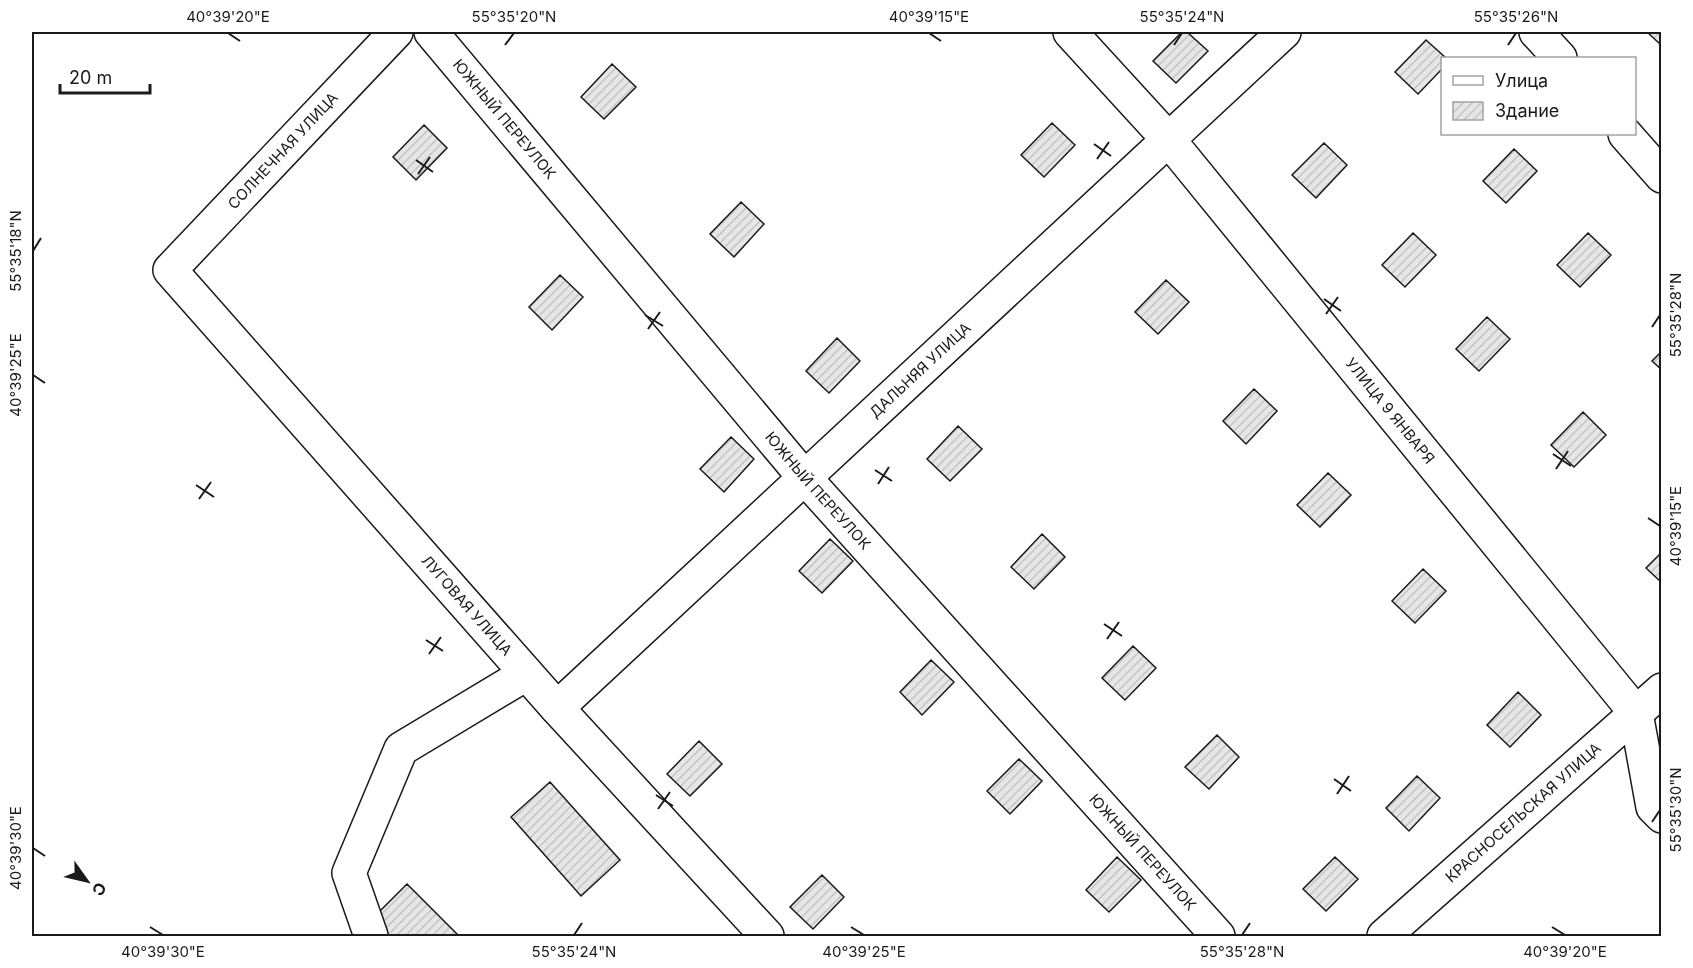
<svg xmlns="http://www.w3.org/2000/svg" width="1693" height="968" font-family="Inter,sans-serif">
<defs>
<pattern id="building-hatch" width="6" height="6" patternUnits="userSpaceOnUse" patternTransform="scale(1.5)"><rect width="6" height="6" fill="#e6e6e6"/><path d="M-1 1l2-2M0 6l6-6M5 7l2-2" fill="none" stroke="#c5c5c5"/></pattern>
</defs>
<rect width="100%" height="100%" fill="#fff"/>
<path fill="url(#building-hatch)" stroke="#1a1a1a" stroke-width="1.5" d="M 1182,32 L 1187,32 L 1208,51 L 1176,83 L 1153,61 Z
M 1647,32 L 1662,32 L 1662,42 L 1660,44 Z
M 1426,40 L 1446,58 L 1442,58 L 1442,69 L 1418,94 L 1395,72 Z
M 612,64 L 636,87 L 604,119 L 581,97 Z
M 1052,123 L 1075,145 L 1044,177 L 1021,155 Z
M 424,125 L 447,148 L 416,180 L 393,157 Z
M 1324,143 L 1347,165 L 1316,198 L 1292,175 Z
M 1514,149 L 1537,171 L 1506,203 L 1483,181 Z
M 741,202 L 764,224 L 734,257 L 710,234 Z
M 1413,233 L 1436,255 L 1405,287 L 1382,265 Z
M 1588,233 L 1611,255 L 1580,287 L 1557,265 Z
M 560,275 L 583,297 L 552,330 L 529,307 Z
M 1166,280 L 1189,302 L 1158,334 L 1135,312 Z
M 1487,317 L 1510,339 L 1479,371 L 1456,349 Z
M 837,338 L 860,361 L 829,393 L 806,371 Z
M 1662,351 L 1662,370 L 1652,361 Z
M 1254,389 L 1277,411 L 1246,444 L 1223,421 Z
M 1583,412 L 1606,435 L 1574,467 L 1551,445 Z
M 958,426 L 982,449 L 950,481 L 927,459 Z
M 731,437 L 754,459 L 724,492 L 700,469 Z
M 1328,473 L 1351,495 L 1320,527 L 1297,505 Z
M 1042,534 L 1065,557 L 1034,589 L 1011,567 Z
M 830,539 L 853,561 L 822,593 L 799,571 Z
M 1662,552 L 1662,583 L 1646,568 Z
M 1423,569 L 1446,591 L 1415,623 L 1392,601 Z
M 1133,646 L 1156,668 L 1125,700 L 1102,678 Z
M 931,660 L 954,682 L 922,715 L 900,692 Z
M 1518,692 L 1541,715 L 1510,747 L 1487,725 Z
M 1217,735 L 1239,757 L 1209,789 L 1185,767 Z
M 699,741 L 722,764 L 690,796 L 667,774 Z
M 1019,759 L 1042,781 L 1010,814 L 987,791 Z
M 1417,776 L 1440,798 L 1409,831 L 1386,808 Z
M 550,782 L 620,860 L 581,896 L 511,817 Z
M 1117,857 L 1141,880 L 1109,912 L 1086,890 Z
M 1335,857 L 1358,879 L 1326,911 L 1303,889 Z
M 822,875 L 844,897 L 813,929 L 790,907 Z
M 407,884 L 459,936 L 387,936 L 371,920 Z"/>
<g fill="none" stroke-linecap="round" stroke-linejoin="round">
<defs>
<g id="minor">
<path id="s1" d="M 396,32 L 170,270 L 557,708 L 767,936"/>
<path id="s2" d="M 431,32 L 804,477 L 1218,936"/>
<path id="s3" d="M 1070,32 L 1168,139 L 1636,713 L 1653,807 L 1662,816"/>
<path d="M 1536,32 L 1560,58"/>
<path d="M 1625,134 L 1662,176"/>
<path id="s4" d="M 557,708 L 1284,32"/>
<path d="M 371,936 L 349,873 L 401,749 L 526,674"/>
<path id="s5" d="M 1384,936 L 1662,690"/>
</g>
</defs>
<use href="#minor" stroke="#1a1a1a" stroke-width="36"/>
<use href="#minor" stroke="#fff" stroke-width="33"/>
</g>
<path fill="none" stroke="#1a1a1a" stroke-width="2" d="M 228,33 L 240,41M 929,33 L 941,41M 505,45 L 514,33M 1174,45 L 1182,33M 1508,45 L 1516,33M 1094,144 L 1111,156M 1097,159 L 1109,142M 416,160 L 433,172M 418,174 L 430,157M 33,251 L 41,238M 1324,299 L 1341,311M 1326,314 L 1338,297M 645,315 L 663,326M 1652,327 L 1660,315M 648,329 L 660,312M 33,375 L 45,383M 1553,454 L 1571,466M 1556,469 L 1568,451M 875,470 L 892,481M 878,484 L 889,467M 196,485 L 214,497M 199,499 L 211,482M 1648,518 L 1660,526M 1104,624 L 1122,636M 1107,639 L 1119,622M 426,640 L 443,651M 429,654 L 441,637M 1334,779 L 1351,791M 1337,794 L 1349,776M 656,795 L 673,806M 658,809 L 670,792M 1652,822 L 1660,810M 33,848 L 45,856M 150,927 L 163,935M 851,927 L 864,935M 1552,927 L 1565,935M 574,935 L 582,923M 1242,935 L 1250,923"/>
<g text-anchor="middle" stroke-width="4.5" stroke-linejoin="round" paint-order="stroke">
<g font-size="15" fill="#1a1a1a" stroke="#fff">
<text dy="5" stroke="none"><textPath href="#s2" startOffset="114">ЮЖНЫЙ ПЕРЕУЛОК</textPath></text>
<text transform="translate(283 151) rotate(-47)" y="5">СОЛНЕЧНАЯ УЛИЦА</text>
<text dy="5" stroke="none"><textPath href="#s4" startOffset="496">ДАЛЬНЯЯ УЛИЦА</textPath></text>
<text dy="5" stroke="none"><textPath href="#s3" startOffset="496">УЛИЦА 9 ЯНВАРЯ</textPath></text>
<text dy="5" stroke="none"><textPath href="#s2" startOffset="600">ЮЖНЫЙ ПЕРЕУЛОК</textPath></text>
<text dy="5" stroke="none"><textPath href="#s1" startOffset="776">ЛУГОВАЯ УЛИЦА</textPath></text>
<text dy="5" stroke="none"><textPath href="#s5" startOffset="186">КРАСНОСЕЛЬСКАЯ УЛИЦА</textPath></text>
<text dy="5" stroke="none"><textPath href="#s2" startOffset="1086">ЮЖНЫЙ ПЕРЕУЛОК</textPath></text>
</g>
</g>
<rect width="1693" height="968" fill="none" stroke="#ffffff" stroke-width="66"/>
<rect x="1441" y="57" width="195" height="78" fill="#ffffff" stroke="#a3a3a3" stroke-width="1.5"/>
<rect x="1453" y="76" width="30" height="9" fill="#ffffff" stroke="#a3a3a3" stroke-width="1.5"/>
<text x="1495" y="87" font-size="18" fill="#1a1a1a">Улица</text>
<rect x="1453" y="102" width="30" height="18" fill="url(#building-hatch)" stroke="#a3a3a3" stroke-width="1.5"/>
<text x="1495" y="117" font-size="18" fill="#1a1a1a">Здание</text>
<g transform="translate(87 881) rotate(124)" stroke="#ffffff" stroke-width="4.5" paint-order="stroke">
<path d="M0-4.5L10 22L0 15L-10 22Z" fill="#1a1a1a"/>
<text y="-9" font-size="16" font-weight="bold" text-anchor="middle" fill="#1a1a1a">С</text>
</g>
<path d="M60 84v9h90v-9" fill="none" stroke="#1a1a1a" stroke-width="3"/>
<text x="69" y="84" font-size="18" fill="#1a1a1a" stroke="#ffffff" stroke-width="4.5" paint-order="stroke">20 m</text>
<rect x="33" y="33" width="1627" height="902" fill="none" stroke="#1a1a1a" stroke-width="2"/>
<g font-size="15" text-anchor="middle" fill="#1a1a1a">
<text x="228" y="22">40°39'20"E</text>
<text x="514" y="22">55°35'20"N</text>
<text x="929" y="22">40°39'15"E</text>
<text x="1182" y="22">55°35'24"N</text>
<text x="1516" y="22">55°35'26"N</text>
<text transform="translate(16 251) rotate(-90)" y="5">55°35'18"N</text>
<text transform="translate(1676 315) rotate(-90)" y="5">55°35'28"N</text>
<text transform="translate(16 375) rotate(-90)" y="5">40°39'25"E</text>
<text transform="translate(1676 526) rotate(-90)" y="5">40°39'15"E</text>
<text transform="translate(1676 810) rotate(-90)" y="5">55°35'30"N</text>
<text transform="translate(16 848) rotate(-90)" y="5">40°39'30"E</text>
<text x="163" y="957">40°39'30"E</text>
<text x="574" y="957">55°35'24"N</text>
<text x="864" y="957">40°39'25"E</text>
<text x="1242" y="957">55°35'28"N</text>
<text x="1565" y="957">40°39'20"E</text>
</g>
</svg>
